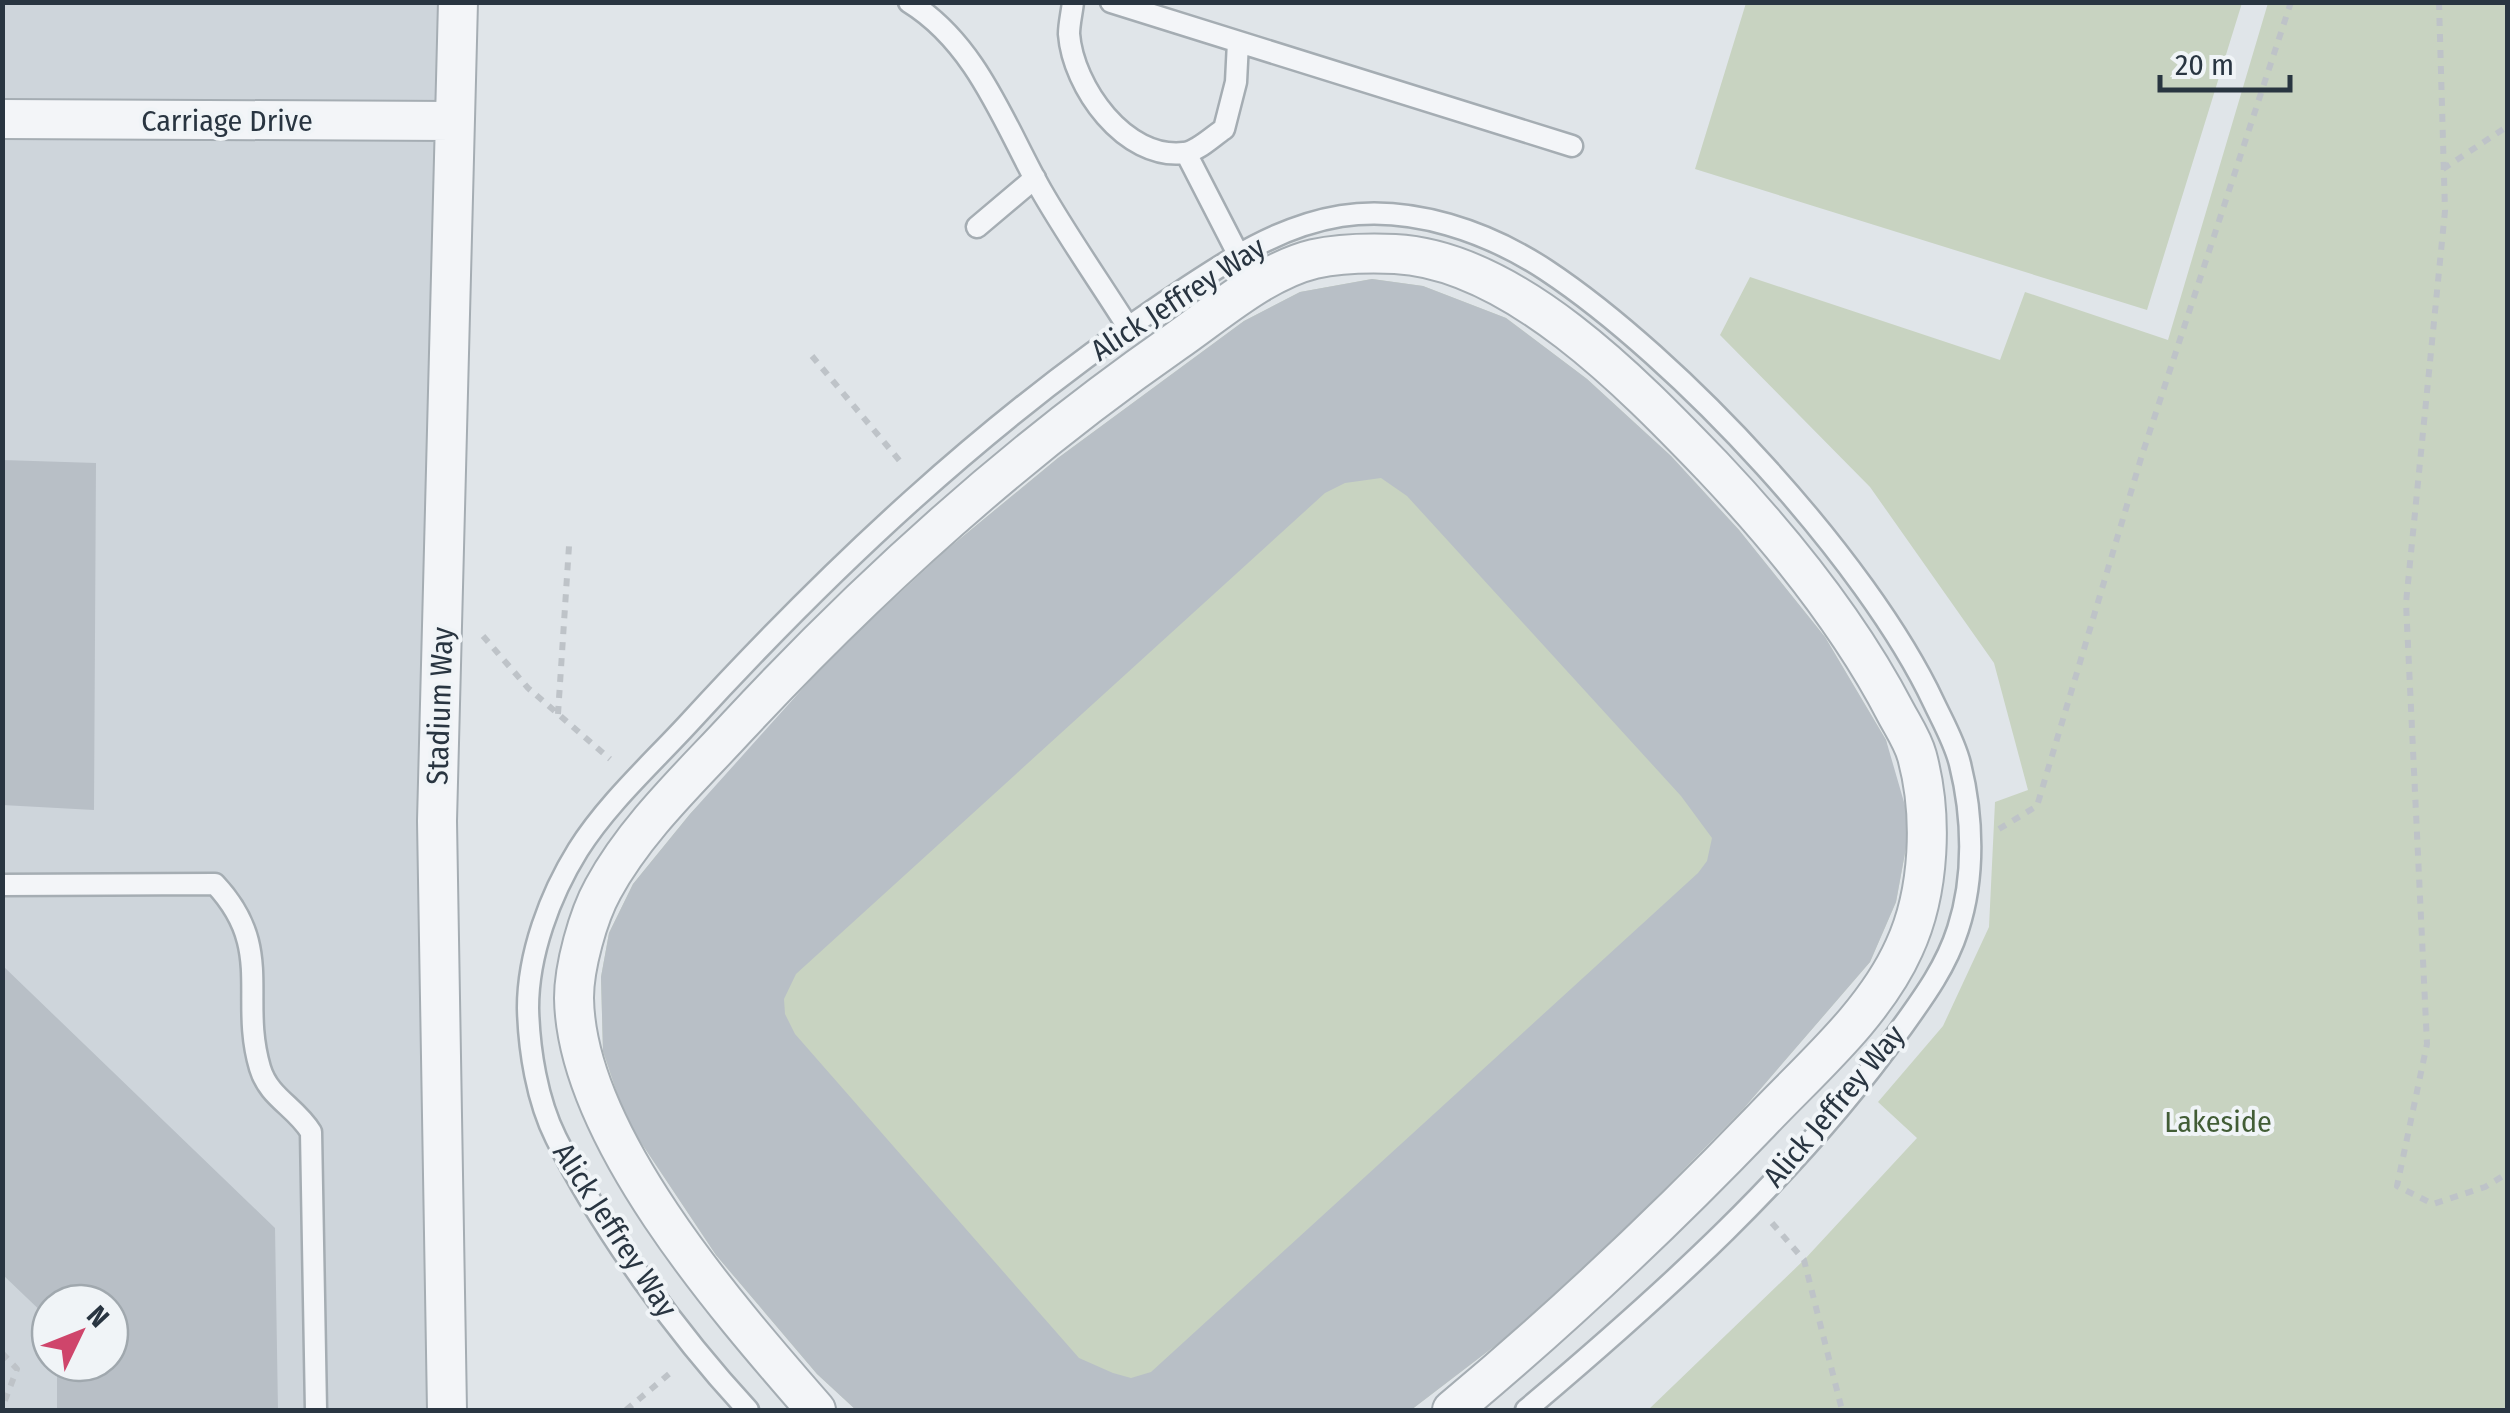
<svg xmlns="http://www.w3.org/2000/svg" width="2510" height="1413" font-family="'Fira Sans Condensed',sans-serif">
<rect width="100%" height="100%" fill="#e0e5e9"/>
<path fill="#ced5db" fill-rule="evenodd" d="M 3,3 L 458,3 L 447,1410 L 3,1410 ZM 50,1303 L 110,1303 L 110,1363 L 50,1363 Z"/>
<path fill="#c8d3c1" d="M 1746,3 L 2242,3 L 2147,310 L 1695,169 Z
M 2268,3 L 2507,3 L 2507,1410 L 1648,1410 L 1804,1260 L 1917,1138 L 1878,1102 L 1943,1026 L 1989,927 L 1995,802 L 2028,790 L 1994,663 L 1870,487 L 1720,335 L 1750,277 L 2000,360 L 2025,292 L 2168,340 Z
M 1372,279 L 1423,286 L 1506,318 L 1587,379 L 1671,456 L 1739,530 L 1825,637 L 1886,740 L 1907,842 L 1896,902 L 1870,962 L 1744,1108 L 1627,1227 L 1513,1332 L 1411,1410 L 856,1410 L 817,1374 L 716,1255 L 626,1120 L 603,1051 L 601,977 L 609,933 L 633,884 L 690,814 L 944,552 L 1058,458 L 1244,321 L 1300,292 Z"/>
<path fill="#b8bfc6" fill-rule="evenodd" d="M 1372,279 L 1423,286 L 1506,318 L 1587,379 L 1671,456 L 1739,530 L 1825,637 L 1886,740 L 1906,809 L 1907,842 L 1896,902 L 1870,962 L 1744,1108 L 1627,1227 L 1513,1332 L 1411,1410 L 856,1410 L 817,1374 L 716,1255 L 626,1120 L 603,1051 L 601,977 L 609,933 L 633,884 L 690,814 L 831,657 L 944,552 L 1058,458 L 1244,321 L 1300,292 ZM 1381,478 L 1407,496 L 1681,796 L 1712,838 L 1707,861 L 1698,873 L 1151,1372 L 1131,1378 L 1113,1373 L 1079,1358 L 795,1034 L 785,1014 L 784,999 L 796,974 L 1325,493 L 1345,483 Z
M 2,460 L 96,463 L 94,810 L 2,805 Z
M 2,965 L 275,1228 L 278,1410 L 57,1410 L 57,1363 L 110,1363 L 110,1303 L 50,1303 L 50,1320 L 2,1274 Z"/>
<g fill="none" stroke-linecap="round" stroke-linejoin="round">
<defs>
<path id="lane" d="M 909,2 C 977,44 1004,124 1041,190 C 1068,237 1099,281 1128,327
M 1073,2 C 1072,12 1069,24 1069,34 C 1073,87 1125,160 1184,153 C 1197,152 1213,136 1224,129 L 1236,82 L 1238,42
M 1111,2 L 1572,146
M 1186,153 L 1238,254
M 977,227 L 1035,178
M 2,885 L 215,884 C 275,948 239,997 260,1068 C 269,1098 295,1106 311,1132 L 316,1410
M 748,1410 C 679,1336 601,1229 556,1138 C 537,1100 529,1050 528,1008 C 528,954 550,895 578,850 C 607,804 651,764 688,724 C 832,567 985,423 1162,304 C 1218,267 1273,227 1341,216 C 1412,205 1488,232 1546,270 C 1679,358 1867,560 1934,703 C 1943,722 1955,743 1960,764 C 1973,816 1975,877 1958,929 C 1946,967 1923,998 1900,1030 C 1798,1173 1660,1297 1526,1410"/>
<path id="street" d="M 2,119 L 452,121
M 447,1410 L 437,821 L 458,2
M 816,1410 C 728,1309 576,1136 574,998 C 574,967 588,916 603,889 C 636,828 691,777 737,727 C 871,583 1014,454 1175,342 C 1217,313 1264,271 1314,259 C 1337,254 1371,253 1395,254 C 1514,260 1634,385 1712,466 C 1782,540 1849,622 1896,713 C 1903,726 1913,741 1917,756 C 1933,815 1930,892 1904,948 C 1874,1015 1810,1069 1760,1122 C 1662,1224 1560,1320 1452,1410"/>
</defs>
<use href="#lane" stroke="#a5adb3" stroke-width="25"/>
<use href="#street" stroke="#a5adb3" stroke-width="42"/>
<path stroke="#bec3c8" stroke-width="6" stroke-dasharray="8 8" stroke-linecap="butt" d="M 2439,2 L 2445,211 L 2406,603 L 2427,1044 L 2397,1186 L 2433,1204 L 2485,1187 L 2508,1173
M 2443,169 L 2508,126
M 812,356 L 904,466
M 483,636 L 528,688 L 610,759
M 558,714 L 569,546
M 1999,829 L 2037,806 L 2142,455 L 2291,2
M 1772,1223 L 1804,1260 L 1842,1410
M 2,1353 L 17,1369 L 2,1408
M 626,1410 L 675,1369"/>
<use href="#lane" stroke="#f3f5f8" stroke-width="20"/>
<use href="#street" stroke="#f3f5f8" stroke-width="38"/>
</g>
<g text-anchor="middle" stroke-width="8" stroke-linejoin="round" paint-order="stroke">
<g font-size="30" fill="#293541" stroke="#f0f4f7">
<text x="227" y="131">Carriage Drive</text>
<text transform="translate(1178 299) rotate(-33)" y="10">Alick Jeffrey Way</text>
<text transform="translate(440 706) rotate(-88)" y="10">Stadium Way</text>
<text transform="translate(1834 1106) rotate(-50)" y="10">Alick Jeffrey Way</text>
<text transform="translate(615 1230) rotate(57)" y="10">Alick Jeffrey Way</text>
</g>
<g font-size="30" fill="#425d36" stroke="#f0f4f7">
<text x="2218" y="1132">Lakeside</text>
</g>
</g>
<rect width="2510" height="1413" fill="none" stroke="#293541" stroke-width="10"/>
<g transform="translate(80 1333) rotate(47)"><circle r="48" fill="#f0f4f7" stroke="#a0a8ae" stroke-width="2.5"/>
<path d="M0-8L18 38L0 25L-18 38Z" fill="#cf456b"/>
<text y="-15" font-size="28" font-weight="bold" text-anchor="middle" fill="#293541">N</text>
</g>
<path d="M2160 75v15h130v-15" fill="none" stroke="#293541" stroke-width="5"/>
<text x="2175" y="75" font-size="30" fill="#293541" stroke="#f0f4f7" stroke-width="8" paint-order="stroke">20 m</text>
</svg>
